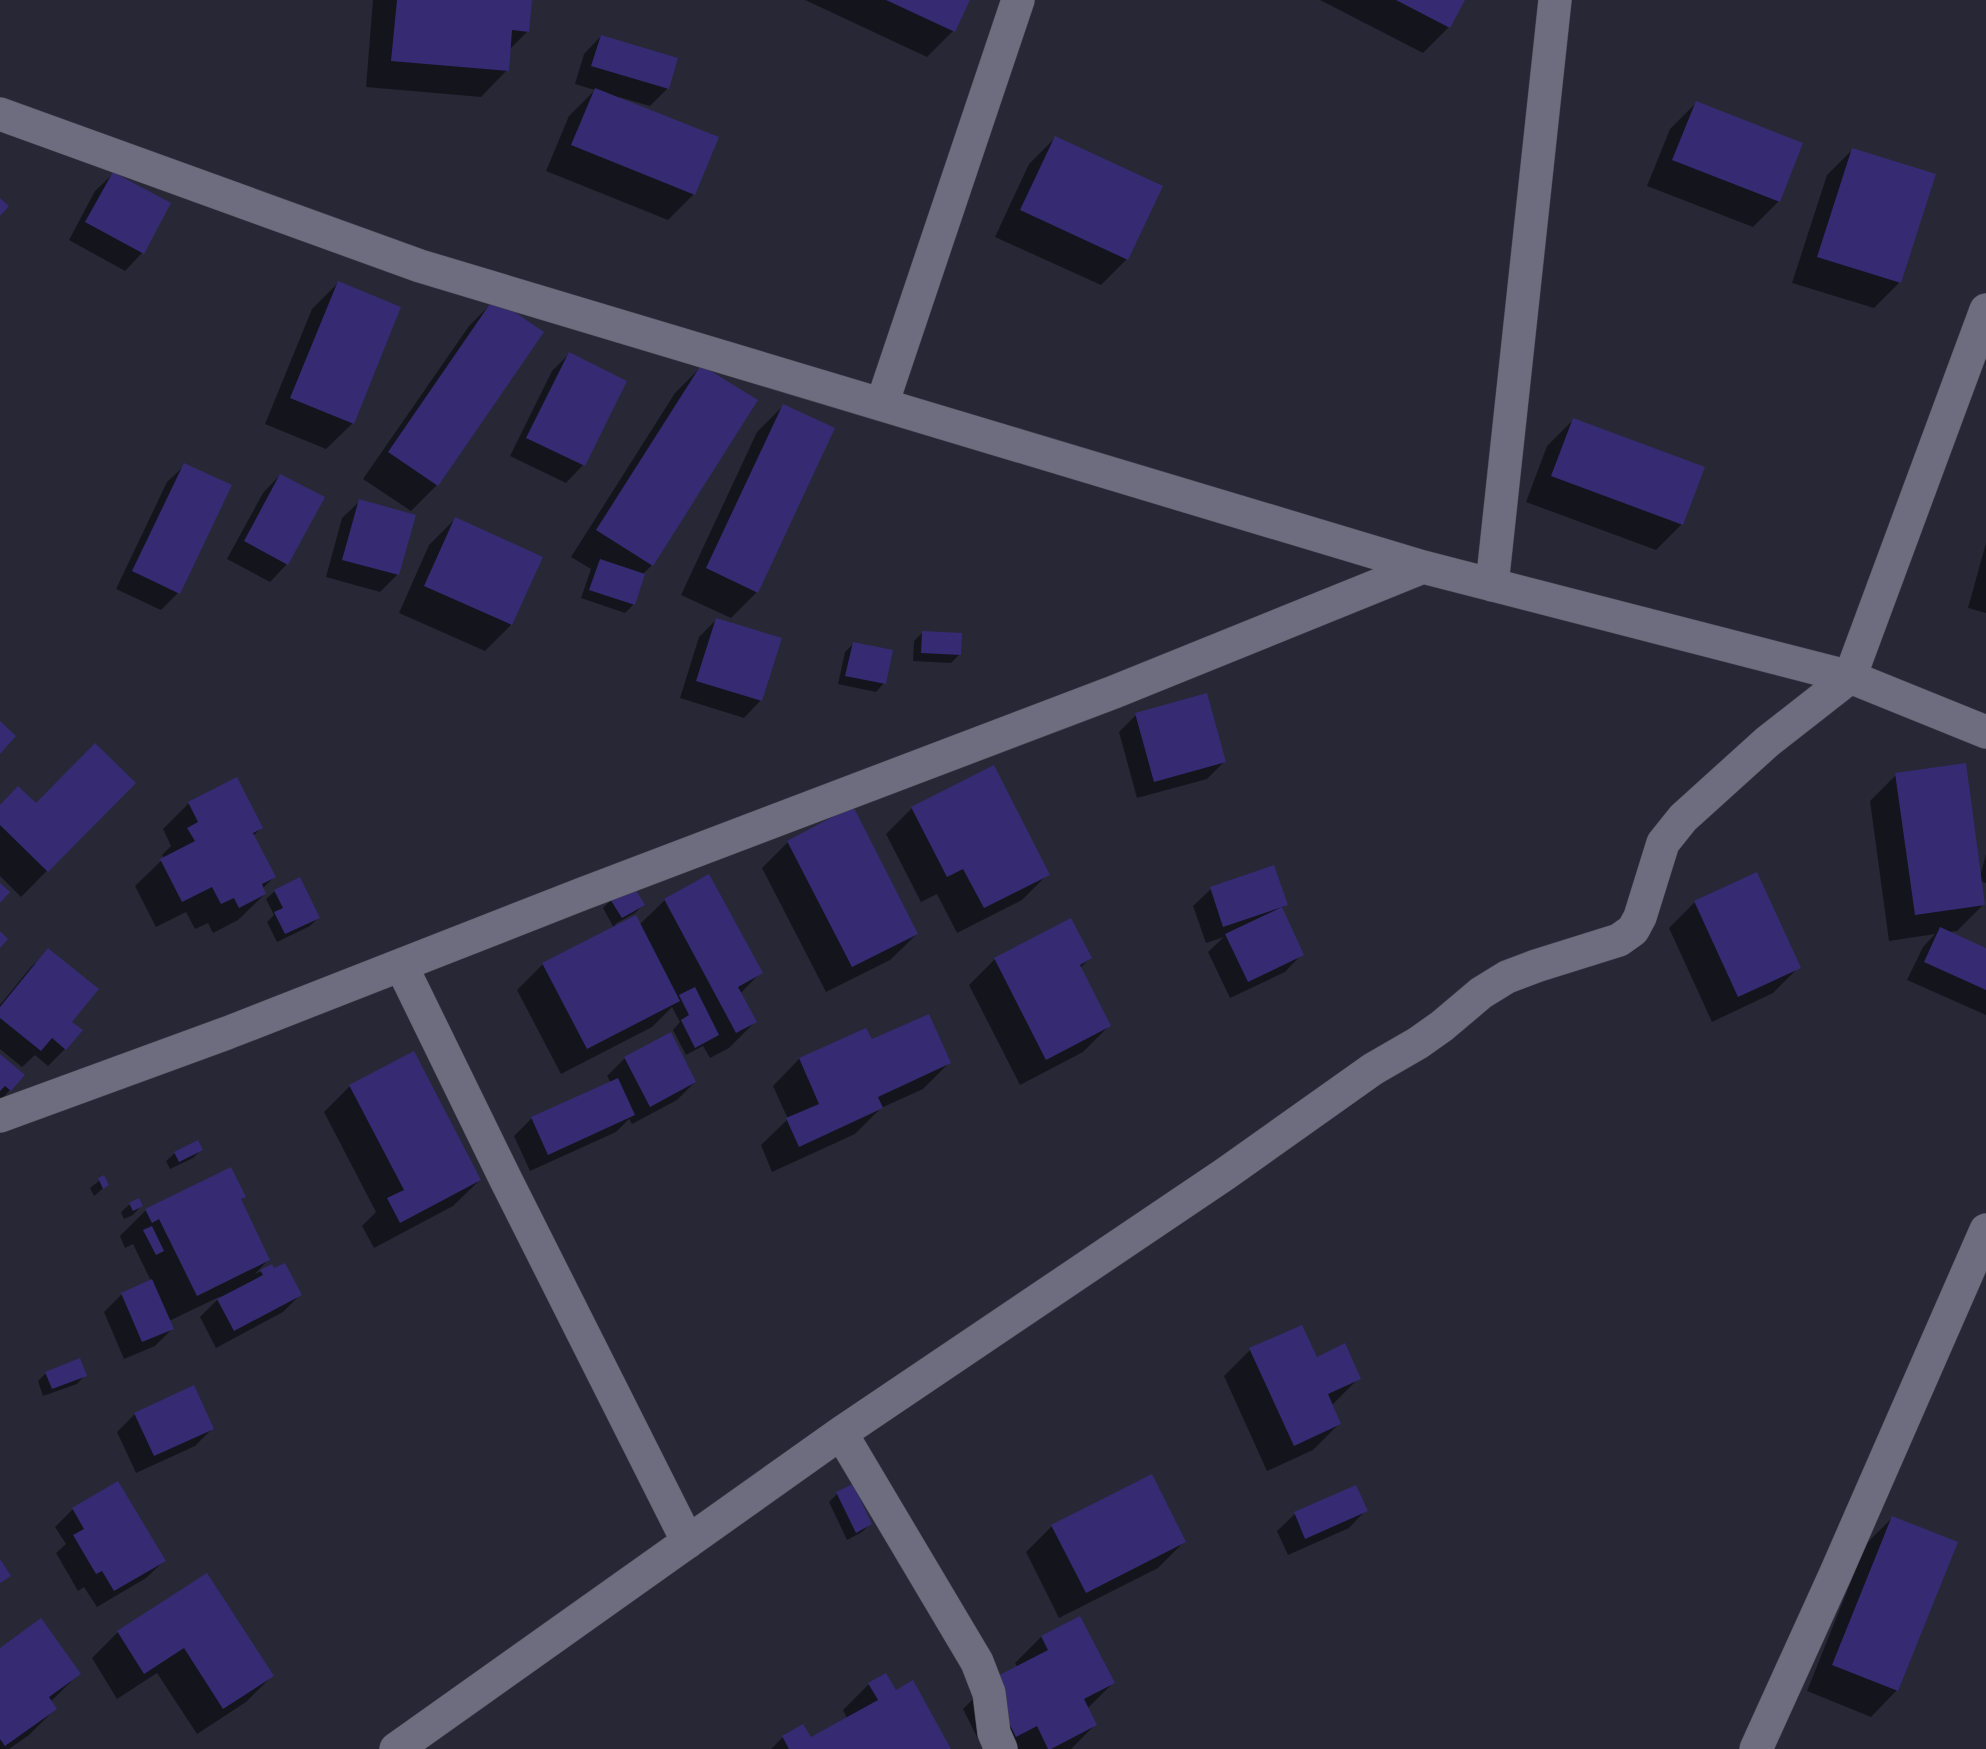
<svg xmlns="http://www.w3.org/2000/svg" width="1986" height="1749" font-family="'PT Sans Narrow',sans-serif">
<rect width="100%" height="100%" fill="#272736"/>
<path fill="#0007" d="M 373,0 L 531,0 L 528,31 L 509,50 L 507,70 L 481,97 L 366,87 Z
M 805,0 L 968,0 L 953,31 L 927,57 Z
M 1320,0 L 1463,0 L 1449,27 L 1423,53 Z
M 601,36 L 668,88 L 650,106 L 619,97 L 619,99 L 694,194 L 668,220 L 546,171 L 569,116 L 595,90 L 575,84 L 584,54 Z
M 1696,103 L 1779,201 L 1753,227 L 1647,186 L 1670,129 Z
M 1055,138 L 1127,259 L 1101,285 L 995,237 L 1029,164 Z
M 1853,149 L 1900,282 L 1874,308 L 1792,283 L 1827,175 Z
M 113,174 L 169,204 L 142,253 L 125,271 L 69,240 L 95,191 Z
M 338,283 L 353,423 L 326,449 L 265,424 L 312,309 Z
M 495,300 L 437,485 L 411,511 L 363,479 L 469,326 Z
M 569,354 L 625,381 L 583,465 L 566,483 L 510,456 L 552,371 Z
M 701,367 L 652,565 L 644,573 L 633,605 L 625,613 L 581,598 L 591,569 L 571,557 L 675,393 Z
M 783,406 L 757,592 L 731,618 L 681,595 L 757,432 Z
M 1573,420 L 1682,524 L 1656,550 L 1526,502 L 1547,446 Z
M 185,465 L 178,593 L 161,610 L 116,589 L 167,482 Z
M 280,475 L 287,564 L 270,582 L 227,559 L 263,493 Z
M 360,501 L 398,574 L 380,592 L 326,577 L 342,518 Z
M 455,519 L 541,557 L 511,625 L 485,651 L 399,613 L 429,545 Z
M 1986,543 L 1986,613 L 1968,608 Z
M 716,620 L 761,700 L 744,718 L 680,698 L 699,637 Z
M 923,632 L 959,655 L 951,663 L 913,661 L 914,641 Z
M 853,644 L 884,683 L 876,692 L 838,684 L 845,652 Z
M 1136,715 L 1225,761 L 1207,779 L 1137,798 L 1119,732 Z
M 1896,775 L 1980,877 L 1986,854 L 1986,883 L 1980,881 L 1983,905 L 1957,931 L 1947,932 L 1986,949 L 1986,1015 L 1907,980 L 1923,947 L 1935,934 L 1889,941 L 1870,801 Z
M 134,783 L 21,897 L 0,876 L 0,807 L 36,805 Z
M 189,803 L 261,828 L 253,836 L 274,877 L 262,889 L 265,894 L 238,920 L 213,933 L 208,923 L 195,929 L 186,912 L 156,927 L 135,886 L 164,858 L 162,855 L 171,846 L 163,829 Z
M 912,808 L 1048,874 L 1022,900 L 957,933 L 937,894 L 921,902 L 886,834 Z
M 788,842 L 917,934 L 890,960 L 826,992 L 762,868 Z
M 1211,889 L 1286,904 L 1281,909 L 1302,954 L 1285,972 L 1230,998 L 1208,952 L 1224,937 L 1206,943 L 1193,906 Z
M 275,891 L 318,918 L 310,926 L 277,942 L 267,922 L 274,915 L 266,899 Z
M 611,900 L 643,905 L 635,913 L 615,924 L 616,927 L 639,925 L 665,900 L 761,972 L 740,994 L 755,1022 L 729,1048 L 710,1058 L 703,1046 L 686,1055 L 673,1030 L 680,1022 L 672,1007 L 652,1027 L 561,1074 L 517,990 L 543,964 L 614,928 L 603,908 Z
M 1695,902 L 1799,967 L 1773,993 L 1712,1022 L 1669,928 Z
M 49,950 L 70,1022 L 65,1049 L 48,1066 L 35,1055 L 22,1067 L 0,1049 L 0,1005 L 31,967 Z
M 1090,958 L 1080,968 L 1109,1026 L 1083,1052 L 1020,1085 L 969,985 L 995,959 Z
M 865,1030 L 871,1041 L 949,1063 L 923,1089 L 881,1108 L 855,1134 L 772,1172 L 761,1145 L 788,1119 L 773,1086 L 799,1059 Z
M 670,1034 L 695,1082 L 677,1100 L 632,1124 L 629,1119 L 616,1132 L 530,1171 L 514,1136 L 532,1118 L 611,1083 L 607,1076 L 625,1058 Z
M 0,1056 L 23,1075 L 0,1101 Z
M 350,1086 L 480,1180 L 453,1206 L 374,1248 L 362,1226 L 376,1212 L 324,1112 Z
M 201,1150 L 193,1158 L 170,1169 L 166,1161 L 175,1153 Z
M 104,1177 L 107,1185 L 94,1196 L 90,1188 Z
M 244,1196 L 240,1201 L 269,1259 L 255,1274 L 272,1266 L 300,1295 L 283,1312 L 216,1348 L 200,1317 L 221,1296 L 169,1321 L 172,1329 L 155,1346 L 124,1359 L 104,1312 L 122,1294 L 151,1281 L 133,1244 L 125,1248 L 120,1236 L 146,1210 Z
M 130,1204 L 141,1206 L 133,1215 L 124,1219 L 121,1212 Z
M 1250,1350 L 1316,1359 L 1359,1378 L 1331,1406 L 1339,1424 L 1313,1450 L 1267,1471 L 1224,1376 Z
M 46,1373 L 85,1375 L 77,1384 L 43,1396 L 38,1381 Z
M 135,1414 L 213,1428 L 195,1446 L 136,1473 L 117,1432 Z
M 837,1494 L 870,1524 L 862,1532 L 847,1540 L 829,1502 Z
M 73,1509 L 164,1561 L 146,1578 L 97,1607 L 84,1587 L 78,1591 L 56,1553 L 66,1544 L 55,1527 Z
M 1366,1510 L 1349,1528 L 1288,1555 L 1277,1531 L 1295,1514 Z
M 1892,1518 L 1897,1690 L 1871,1717 L 1807,1691 L 1866,1544 Z
M 1052,1526 L 1184,1542 L 1158,1568 L 1059,1618 L 1026,1552 Z
M 207,1575 L 272,1676 L 246,1702 L 197,1734 L 157,1673 L 117,1699 L 92,1658 L 118,1632 Z
M 1079,1618 L 1113,1683 L 1087,1709 L 1095,1725 L 1071,1749 L 983,1749 L 963,1709 L 989,1683 L 1018,1668 L 1015,1663 L 1041,1637 Z
M 0,1649 L 79,1674 L 50,1702 L 55,1709 L 29,1735 L 9,1749 L 0,1749 Z
M 869,1684 L 895,1692 L 949,1749 L 771,1749 L 783,1737 L 810,1739 L 847,1718 L 843,1710 Z"/>
<path fill="#362b73" d="M 397,0 L 532,0 L 529,32 L 512,30 L 509,71 L 391,61 Z
M 886,0 L 970,0 L 955,32 Z
M 1396,0 L 1465,0 L 1450,28 Z
M 601,35 L 678,58 L 669,89 L 591,66 Z
M 595,88 L 719,137 L 695,195 L 571,145 Z
M 1696,101 L 1803,143 L 1780,202 L 1672,160 Z
M 1055,136 L 1163,186 L 1128,260 L 1020,210 Z
M 1852,148 L 1936,174 L 1901,283 L 1817,257 Z
M 113,172 L 171,203 L 144,254 L 85,222 Z
M 0,198 L 9,206 L 0,216 Z
M 338,281 L 401,307 L 354,424 L 290,398 Z
M 494,298 L 544,332 L 438,486 L 388,452 Z
M 569,352 L 627,381 L 585,466 L 526,438 Z
M 701,365 L 758,400 L 653,566 L 596,530 Z
M 783,404 L 835,428 L 758,593 L 706,568 Z
M 1573,418 L 1705,467 L 1683,525 L 1551,476 Z
M 184,463 L 232,485 L 180,594 L 132,571 Z
M 280,474 L 325,497 L 288,565 L 244,541 Z
M 359,499 L 416,515 L 399,575 L 342,560 Z
M 455,517 L 543,557 L 512,625 L 424,586 Z
M 600,559 L 645,574 L 635,605 L 589,590 Z
M 716,618 L 782,638 L 762,701 L 696,681 Z
M 922,631 L 962,633 L 961,655 L 921,653 Z
M 853,642 L 893,650 L 886,684 L 845,676 Z
M 1207,693 L 1226,762 L 1154,782 L 1135,713 Z
M 0,721 L 16,736 L 0,754 Z
M 95,743 L 136,783 L 48,872 L 0,825 L 0,805 L 18,786 L 36,803 Z
M 1966,763 L 1985,905 L 1915,915 L 1895,773 Z
M 994,765 L 1050,875 L 984,908 L 963,869 L 947,877 L 911,807 Z
M 237,777 L 263,828 L 253,833 L 276,877 L 262,884 L 266,894 L 239,908 L 234,898 L 221,904 L 212,887 L 182,902 L 160,859 L 195,841 L 187,828 L 198,822 L 188,802 Z
M 853,806 L 918,934 L 852,967 L 787,841 Z
M 1274,865 L 1288,905 L 1223,927 L 1210,887 Z
M 1757,872 L 1801,968 L 1738,997 L 1694,901 Z
M 709,874 L 763,973 L 738,987 L 757,1022 L 736,1033 L 664,899 Z
M 300,877 L 320,918 L 285,934 L 274,912 L 283,908 L 274,890 Z
M 0,883 L 10,892 L 0,903 Z
M 633,885 L 645,905 L 622,918 L 610,899 Z
M 1282,907 L 1304,955 L 1248,982 L 1225,934 Z
M 636,915 L 680,1001 L 587,1049 L 542,963 Z
M 1071,918 L 1092,958 L 1080,965 L 1111,1026 L 1046,1060 L 994,958 Z
M 1940,927 L 1986,948 L 1986,990 L 1924,962 Z
M 0,931 L 8,939 L 0,948 Z
M 48,948 L 99,989 L 72,1022 L 83,1030 L 66,1050 L 52,1038 L 41,1051 L 0,1018 L 0,1007 Z
M 695,987 L 719,1035 L 695,1048 L 681,1020 L 689,1015 L 679,995 Z
M 929,1014 L 951,1063 L 878,1097 L 883,1108 L 799,1147 L 786,1118 L 819,1104 L 799,1058 L 866,1028 L 872,1039 Z
M 671,1032 L 696,1082 L 650,1107 L 624,1057 Z
M 414,1051 L 481,1180 L 400,1223 L 387,1198 L 404,1190 L 349,1085 Z
M 0,1054 L 25,1075 L 11,1091 L 5,1086 L 0,1091 Z
M 618,1078 L 635,1115 L 548,1155 L 531,1117 Z
M 198,1140 L 203,1150 L 179,1162 L 174,1152 Z
M 231,1167 L 246,1197 L 241,1199 L 270,1260 L 197,1296 L 159,1219 L 152,1223 L 145,1209 Z
M 104,1175 L 109,1185 L 103,1189 L 98,1178 Z
M 139,1198 L 143,1206 L 133,1211 L 129,1203 Z
M 152,1226 L 164,1251 L 156,1255 L 143,1230 Z
M 285,1263 L 302,1295 L 234,1331 L 217,1299 L 263,1275 L 260,1270 L 272,1264 L 274,1268 Z
M 152,1279 L 174,1329 L 142,1342 L 121,1293 Z
M 1302,1325 L 1317,1357 L 1345,1343 L 1361,1379 L 1328,1394 L 1341,1424 L 1294,1446 L 1249,1348 Z
M 80,1358 L 87,1376 L 52,1389 L 45,1372 Z
M 194,1385 L 214,1429 L 154,1456 L 134,1413 Z
M 1152,1474 L 1186,1542 L 1086,1593 L 1051,1525 Z
M 118,1481 L 166,1561 L 114,1591 L 102,1571 L 96,1574 L 73,1535 L 84,1529 L 72,1508 Z
M 853,1484 L 872,1524 L 856,1533 L 836,1492 Z
M 1356,1485 L 1368,1511 L 1305,1539 L 1294,1512 Z
M 1892,1516 L 1958,1542 L 1898,1691 L 1832,1665 Z
M 0,1559 L 11,1576 L 0,1583 Z
M 207,1573 L 274,1676 L 223,1709 L 184,1648 L 144,1674 L 117,1631 Z
M 1080,1616 L 1115,1683 L 1084,1699 L 1097,1725 L 1051,1749 L 1048,1749 L 1037,1726 L 1016,1737 L 988,1681 L 1048,1650 L 1041,1636 Z
M 41,1618 L 81,1674 L 49,1697 L 57,1709 L 5,1746 L 0,1739 L 0,1648 Z
M 886,1673 L 896,1690 L 913,1680 L 951,1749 L 789,1749 L 782,1736 L 803,1724 L 811,1737 L 878,1700 L 868,1683 Z"/>
<g fill="none" stroke-linecap="round" stroke-linejoin="round">
<defs>
<path id="minor" d="M 0,114 L 420,266 L 1423,567 L 1850,677 L 1986,310
M 882,404 L 1018,0
M 1492,585 L 1555,0
M 401,965 L 505,1178 L 688,1542
M 0,1116 L 227,1033 L 582,894 L 1114,692 L 1423,567
M 396,1749 L 841,1433
M 1001,1749 L 994,1733 L 989,1693 L 977,1662 L 841,1433 L 1225,1174 L 1373,1069 L 1418,1043 L 1442,1026 L 1481,993 L 1507,977 L 1536,966 L 1619,940 L 1633,930 L 1640,917 L 1663,843 L 1683,818 L 1767,742 L 1850,677 L 1986,732
M 1756,1749 L 1835,1575 L 1986,1230"/>
</defs>
<use href="#minor" stroke="#454551" stroke-width="34"/>
<use href="#minor" stroke="#6d6d7f" stroke-width="33"/>
</g>
</svg>
